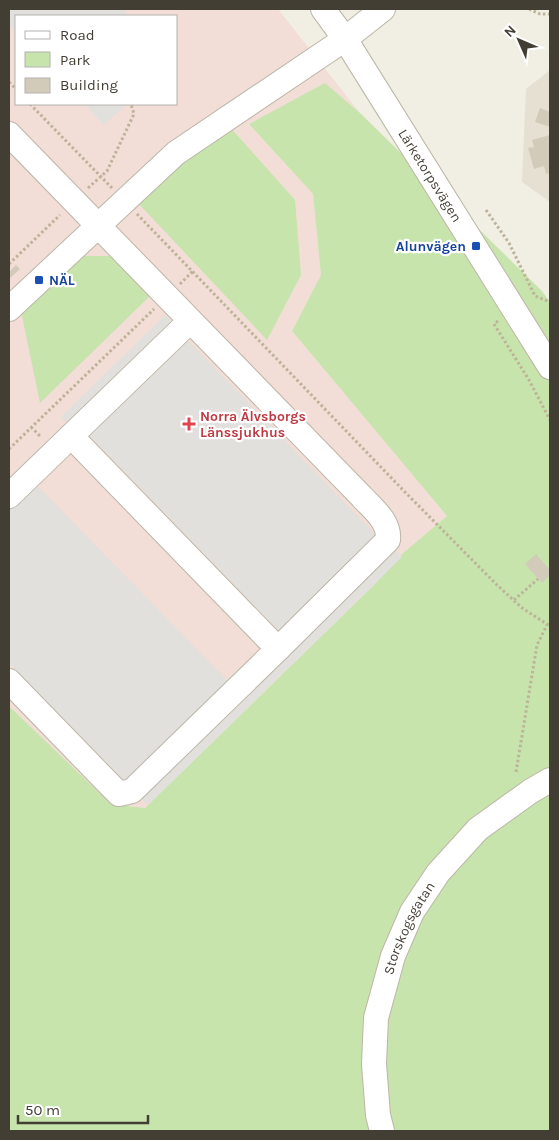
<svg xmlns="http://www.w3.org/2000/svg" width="559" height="1140" font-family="Karla,sans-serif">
<rect width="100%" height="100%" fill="#f1eee3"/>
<path fill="#e5e0d2" d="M 550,70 L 550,202 L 522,182 L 526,89 Z"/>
<path fill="#f2ddd7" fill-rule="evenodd" d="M 9,9 L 278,9 L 360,113 L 325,84 L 249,124 L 313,194 L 321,275 L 292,331 L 447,516 L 402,554 L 376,583 L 145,808 L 111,804 L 9,706 ZM 16,16 L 176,16 L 176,104 L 16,104 Z"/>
<path fill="#c7e4ad" d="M 325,83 L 360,113 L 542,291 L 550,302 L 550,1131 L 9,1131 L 9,706 L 111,804 L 145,808 L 376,583 L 402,554 L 447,516 L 292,331 L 321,275 L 313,194 L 249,124 Z
M 228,125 L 295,200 L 301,275 L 267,340 L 137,202 Z
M 77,256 L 110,256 L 151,295 L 40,403 L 21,311 Z"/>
<path fill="#e2e0dc" d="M 9,9 L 122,9 L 129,16 L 16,16 L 16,33 L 9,25 Z
M 84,104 L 127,104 L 104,125 Z
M 165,315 L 175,325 L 71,427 L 61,417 Z
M 185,337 L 380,539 L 282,634 L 87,433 Z
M 35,483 L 231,684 L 128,785 L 9,663 L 9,508 Z
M 392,547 L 402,557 L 148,805 L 138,795 Z"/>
<path fill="#d2cbb9" d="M 540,108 L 550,112 L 550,127 L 535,122 Z
M 550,135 L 550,173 L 546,174 L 544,166 L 534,169 L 528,148 L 534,147 L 532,140 Z
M 16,265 L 20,269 L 10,278 L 9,272 Z
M 536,554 L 550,570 L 550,575 L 542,583 L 525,564 Z"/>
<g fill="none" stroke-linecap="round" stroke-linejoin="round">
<defs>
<g id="minor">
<path id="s1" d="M 323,9 L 345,39 L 550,367"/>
<path d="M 9,134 L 362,497 C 374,510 390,522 388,540 L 278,649 L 132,791 L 119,794 L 110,785 L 9,681"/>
<path d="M 9,309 L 176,153 L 345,39 L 383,9"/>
<path d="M 71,436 L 278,649"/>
<path d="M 9,496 L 190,321"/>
<path id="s2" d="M 382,1131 L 378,1115 L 374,1064 L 376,1018 L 393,956 L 412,912 L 438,873 L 478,829 L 531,791 L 550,780"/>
</g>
</defs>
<use href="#minor" stroke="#bcb6a7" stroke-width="26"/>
<path stroke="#bdb398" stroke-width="3" stroke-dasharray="2.5 2.5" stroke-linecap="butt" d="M 529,9 L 540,14 L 550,14
M 9,82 L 16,89
M 30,104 L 112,188
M 88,188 L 107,171 L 134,114 L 131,104
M 486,210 L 509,243 L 535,296 L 550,302
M 137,214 L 403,490 L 496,584 L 522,608 L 550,626
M 9,264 L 60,215
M 180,284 L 193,271
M 498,321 L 494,324 L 529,380 L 550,420
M 31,427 L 41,437
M 9,449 L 154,309
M 514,600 L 538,579
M 516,772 L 537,645 L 547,625"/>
<use href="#minor" stroke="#fff" stroke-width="24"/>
</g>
<g fill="#1a4fb4" stroke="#fff" stroke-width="2">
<rect x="471" y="241" width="10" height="10" rx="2.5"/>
<rect x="34" y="275" width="10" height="10" rx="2.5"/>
</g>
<path fill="#e0444e" stroke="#fff" stroke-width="2" d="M186.5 416.5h5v5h5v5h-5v5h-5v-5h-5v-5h5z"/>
<g text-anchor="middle" stroke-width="4.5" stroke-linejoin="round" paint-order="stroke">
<g font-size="14" fill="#433e34" stroke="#fff">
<text dy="5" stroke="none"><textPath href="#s1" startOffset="198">Lärketorpsvägen</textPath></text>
<text dy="5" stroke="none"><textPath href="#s2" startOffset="210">Storskogsgatan</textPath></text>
</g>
<g font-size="14" font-weight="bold" fill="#164399" stroke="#fff" text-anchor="end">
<text x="466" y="251">Alunvägen</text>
<text x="49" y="285" text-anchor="start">NÄL</text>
</g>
<g font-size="14" font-weight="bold" fill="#be3a42" stroke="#fff" text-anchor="start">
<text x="200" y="421">Norra Älvsborgs<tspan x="200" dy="16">Länssjukhus</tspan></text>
</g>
</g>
<rect width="559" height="1140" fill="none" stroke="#433e34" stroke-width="20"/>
<rect x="15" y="15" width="162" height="90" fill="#ffffff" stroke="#b4b2ae"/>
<rect x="25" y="31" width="25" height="8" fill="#ffffff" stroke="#b4b2ae"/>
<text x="60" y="40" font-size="15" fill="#433e34">Road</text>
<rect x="25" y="52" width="25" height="15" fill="#c7e4ad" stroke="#b4b2ae"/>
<text x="60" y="65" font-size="15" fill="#433e34">Park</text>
<rect x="25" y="78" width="25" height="15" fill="#d2cbb9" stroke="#b4b2ae"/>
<text x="60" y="90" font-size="15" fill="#433e34">Building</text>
<g transform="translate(519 40) rotate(315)" stroke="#ffffff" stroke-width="4" paint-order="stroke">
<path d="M0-4L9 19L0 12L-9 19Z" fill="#433e34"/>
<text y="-8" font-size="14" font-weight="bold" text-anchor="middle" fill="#433e34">N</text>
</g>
<path d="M18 1115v8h130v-8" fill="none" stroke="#433e34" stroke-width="2.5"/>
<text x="25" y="1115" font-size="15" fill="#433e34" stroke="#ffffff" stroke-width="4" paint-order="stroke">50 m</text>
</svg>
